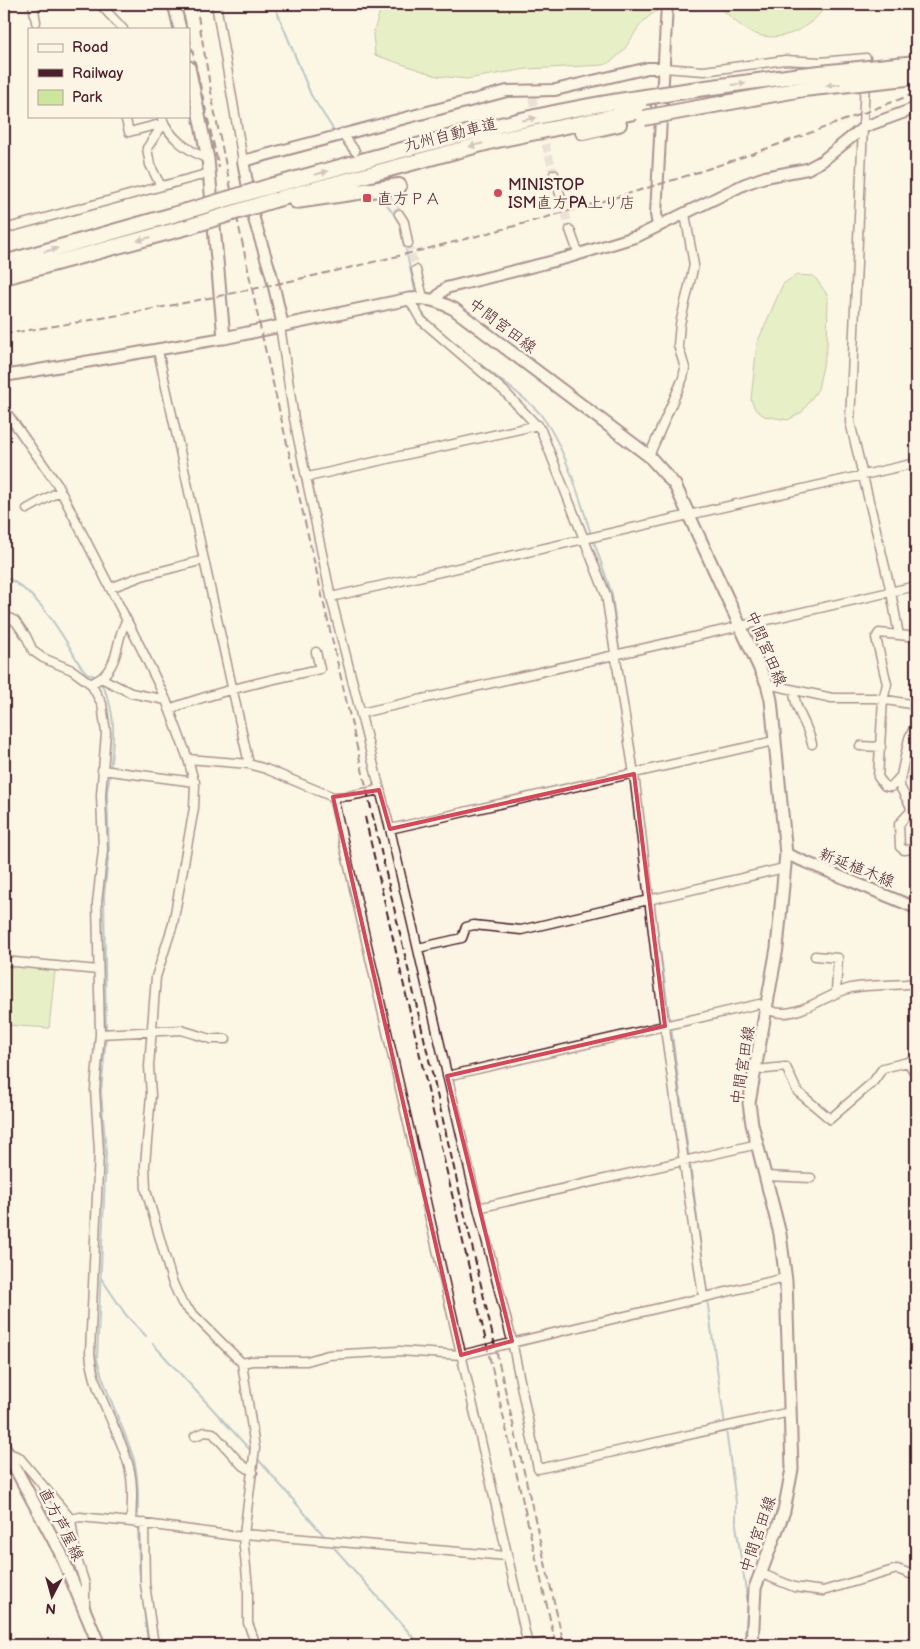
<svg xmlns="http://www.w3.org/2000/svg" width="920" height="1649" font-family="'Balsamiq Sans','Klee One',sans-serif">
<rect width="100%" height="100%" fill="#fcf5e5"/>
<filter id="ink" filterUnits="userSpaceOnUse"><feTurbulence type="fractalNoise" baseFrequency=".02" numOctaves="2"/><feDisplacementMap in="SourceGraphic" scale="10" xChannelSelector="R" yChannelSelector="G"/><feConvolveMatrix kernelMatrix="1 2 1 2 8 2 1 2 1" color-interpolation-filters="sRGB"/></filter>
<g filter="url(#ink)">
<path fill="#cce79d" stroke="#8b8364" d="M 382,4 L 670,4 C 663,8 652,13 646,19 C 629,36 629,53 604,65 L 527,69 L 466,79 L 437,76 L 375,55 L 373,34 Z
M 714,4 L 827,4 C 812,28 779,46 751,32 C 738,26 727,12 714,4 Z
M 796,275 L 814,276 L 828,296 L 827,347 L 818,389 L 802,412 L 788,420 L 764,416 L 755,409 L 751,400 L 757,343 L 783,284 Z
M 4,965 L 55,970 L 49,1028 L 4,1025 Z"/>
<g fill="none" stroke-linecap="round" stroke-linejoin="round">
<path stroke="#73929e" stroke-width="2" d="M 274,4 L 311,95 L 335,132
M 341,140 L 354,158
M 380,195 L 400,223 L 416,295
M 418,304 C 424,331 520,388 541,415 C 563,443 581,500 591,535
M 593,539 L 612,594 L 619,650
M 4,576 C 35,592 51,617 69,646 C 74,654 79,667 87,673 C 90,675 94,675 97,678
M 620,655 L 624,688
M 100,682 C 117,707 114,741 110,769
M 648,863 L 653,896
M 653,900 L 670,1022
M 671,1027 L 689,1158
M 106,1031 L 104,896 L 109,850 L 107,792 L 110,774
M 106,1036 L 101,1092 L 106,1153 L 97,1359 C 105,1394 124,1426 134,1460 C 139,1480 138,1501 138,1521
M 690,1163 L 707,1294
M 101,1278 L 126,1315 L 146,1336
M 707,1299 L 725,1425
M 153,1344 L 251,1451
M 726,1430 L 736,1502 L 736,1525 L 748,1604 L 744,1645
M 257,1458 L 326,1538
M 138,1526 L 139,1566 L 148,1645
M 331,1544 L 420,1645"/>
<path stroke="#d8cac0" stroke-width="8" stroke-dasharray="8 4" stroke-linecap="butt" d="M 532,98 L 554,174
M 360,159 L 399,214
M 562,201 L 570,230
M 408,243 L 416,270"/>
<defs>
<path id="street" d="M 33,4 L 36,22
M 100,4 L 123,29
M 216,4 L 243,161
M 663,68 L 704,71 L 785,60 L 820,62 L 866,58 L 850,422 L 891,592 L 899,635 L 916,637
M 125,116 L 129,132 L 164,123
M 161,116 C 169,138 187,150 208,159
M 342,133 L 355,151
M 554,174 L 562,201
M 161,186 L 150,165 L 147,148 L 164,123
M 399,214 L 404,222 L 408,243
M 4,229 L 210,173
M 570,230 L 579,255
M 416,270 L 423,297
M 409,299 L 421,320 L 504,391 L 541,430 L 606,595 L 634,774 L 662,1007 L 703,1296
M 280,326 L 294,419 L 331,597 L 390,829 L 478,1208 L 512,1341 L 538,1469 L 790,1412
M 158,351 L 249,764
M 4,409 L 57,484 L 142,650 L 166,700 L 188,759 L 195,785 L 194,808 L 173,924 L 156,977 L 149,1066 L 151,1095 L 145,1165 L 146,1190 L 172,1281 L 182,1303 L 242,1363 L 255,1448 L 244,1534
M 649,456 L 683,378 L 685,368 L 678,345 L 680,324 L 694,265 L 685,214
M 308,477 L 538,425
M 27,509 L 60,491
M 110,588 L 142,576 L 204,560
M 331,597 L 916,463
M 4,615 L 15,621 L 26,636 L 33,651 L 43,658 L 72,670 L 91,684 L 101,678 L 131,693 L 166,700
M 899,635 L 879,633 L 876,638 L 887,684 L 883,700 L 878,777 L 885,786 L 891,787 L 899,778
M 101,678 C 122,659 114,640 127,620
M 91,684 L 102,704 L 106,733 L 101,795 L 103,850 L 97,903 L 100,1034 L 95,1090 L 99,1151 L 90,1353 C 93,1391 116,1424 127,1460 C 134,1480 132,1501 131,1522
M 767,684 L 832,698 L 875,698 L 916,705
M 794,690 C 794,710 808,724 812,744
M 169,709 C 219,691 268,680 320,669 L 316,652
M 361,713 L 916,586
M 916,724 L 909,738 L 899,785 L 911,807 L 910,812 L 899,824 L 900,847 L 904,850 L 916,849
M 860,746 L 881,747
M 188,759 L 249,764 L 266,769 L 333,797 L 349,796 L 379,790
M 102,770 L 195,782
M 333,797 L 528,1645
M 390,829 L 774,741
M 418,948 L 462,938 L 466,927 L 474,925 L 521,930 L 784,868
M 815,956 L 838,958 L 836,992
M 4,961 L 98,970
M 100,1034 L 181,1030 L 211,1039 L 226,1039
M 756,1070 L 786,1067 L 797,1091 L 830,1119 L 873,1082 L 883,1068 L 908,1062 L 916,1075
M 447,1076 L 759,1004 C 788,1029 822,995 851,988 C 872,984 895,986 916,983
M 766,1176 L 811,1178
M 478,1208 L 758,1144
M 242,1363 L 252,1361 L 307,1361 L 328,1355 L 399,1351 L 461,1355 L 785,1278
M 195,1436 L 205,1432 L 213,1433 L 241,1464 L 253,1472
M 6,1452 L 19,1457 L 71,1519 L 76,1556 L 85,1584 L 85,1606
M 71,1519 L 80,1517 L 131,1522 L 243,1537 L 244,1534 L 507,1556
M 144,1523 L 145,1584 L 154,1645
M 243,1537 L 248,1588 L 248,1623 L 256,1645
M 760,1573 L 794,1587 L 823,1591 L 897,1569 L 916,1576
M 531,1645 L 544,1643"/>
<path id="secondary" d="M 658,226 L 656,214 L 667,4
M 434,300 L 446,288 L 566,258 L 638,236 L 745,184 L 765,177 L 807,169 L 822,161 L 864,127 L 916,108
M 283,326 L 271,274 L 254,219 L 243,161 L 507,91 L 555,90 L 648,68 L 663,68
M 4,376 L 224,338
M 786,854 L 916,908"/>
<path id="primary" d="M 174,4 L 180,29
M 189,67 L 208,159 L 224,338 L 409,299 C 427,297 438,301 454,309 L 649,456 L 675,485 L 767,684 L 771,700 L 786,854 L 777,948 L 749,1103 L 752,1124 L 780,1234 L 786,1281 L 792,1469 L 784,1511 L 755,1588 L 752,1645
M 4,1447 L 60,1552 L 99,1645"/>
<path id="highway" d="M 691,90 L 801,75
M 692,109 L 803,89
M 583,132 L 619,124
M 274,185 C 396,152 519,115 645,97
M 274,200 L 493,141 L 644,110
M 296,201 L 399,186
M 4,263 L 187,211
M 4,277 L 191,226"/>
</defs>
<use href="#street" stroke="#4a1f2b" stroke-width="11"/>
<use href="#secondary" stroke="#4a1f2b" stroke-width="14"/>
<use href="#primary" stroke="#4a1f2b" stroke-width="15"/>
<use href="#highway" stroke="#4a1f2b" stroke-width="18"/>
<use href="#street" stroke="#fcf5e5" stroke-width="8"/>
<use href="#secondary" stroke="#fcf5e5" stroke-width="10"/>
<use href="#primary" stroke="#fcf5e5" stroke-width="11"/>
<use href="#highway" stroke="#fcf5e5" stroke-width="14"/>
<path stroke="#4a1f2b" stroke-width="2" stroke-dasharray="8 4" stroke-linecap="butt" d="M 181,4 L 187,29
M 196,4 L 214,109 L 261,331 L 564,1645
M 189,36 L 219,168
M 4,334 C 229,300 452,248 670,181 C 753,155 835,124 916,93
M 365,817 L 556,1645"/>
<defs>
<path id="highway-bridge" d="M 801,75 L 916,63
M 803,89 L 916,77
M 645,97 L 691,90
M 644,118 L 692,109
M 187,211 L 274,185
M 191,226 L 274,200"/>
</defs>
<use href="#highway-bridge" stroke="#4a1f2b" stroke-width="18" stroke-linecap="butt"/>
<use href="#highway-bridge" stroke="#fcf5e5" stroke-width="14"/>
</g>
<defs><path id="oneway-solid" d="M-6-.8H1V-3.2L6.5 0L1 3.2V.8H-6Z" transform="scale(1.25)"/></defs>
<g fill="#a38a88">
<use href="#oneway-solid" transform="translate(739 84) rotate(-8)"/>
<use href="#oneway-solid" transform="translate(833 85) rotate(173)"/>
<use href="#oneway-solid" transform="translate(529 119) rotate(-13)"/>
<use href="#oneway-solid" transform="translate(476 145) rotate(166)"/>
<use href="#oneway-solid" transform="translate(321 173) rotate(-15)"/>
<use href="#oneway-solid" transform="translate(144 239) rotate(165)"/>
<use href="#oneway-solid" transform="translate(51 250) rotate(-15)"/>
</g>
</g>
<path d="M0 0H920V1649H0ZM 634,774 L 665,1026 L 447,1076 L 512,1341 L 461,1355 L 333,797 L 379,790 L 390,829 Z" fill="#fcf5e5" fill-opacity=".55" fill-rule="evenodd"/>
<path fill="none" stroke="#d1495b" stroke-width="4" stroke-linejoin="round" d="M 634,774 L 665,1026 L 447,1076 L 512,1341 L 461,1355 L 333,797 L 379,790 L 390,829 Z"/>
<g fill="#d1495b" stroke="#fcf5e5" stroke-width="2">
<circle cx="498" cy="193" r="5"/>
<rect x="362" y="193" width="10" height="10" rx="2.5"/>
</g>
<g text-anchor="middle" stroke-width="5" stroke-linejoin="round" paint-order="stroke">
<g font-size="16" fill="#4a1f2b" stroke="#fcf5e5">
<text transform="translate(450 134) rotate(-14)" y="6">九州自動車道</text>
<text transform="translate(503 325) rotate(37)" y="6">中間宮田線</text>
<text transform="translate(767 648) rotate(67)" y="6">中間宮田線</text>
<text transform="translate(857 867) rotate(22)" y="6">新延植木線</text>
<text transform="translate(742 1065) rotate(-81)" y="6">中間宮田線</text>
<text transform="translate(62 1524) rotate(63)" y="6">直方芦屋線</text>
<text transform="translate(757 1534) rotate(-71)" y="6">中間宮田線</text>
</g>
<g font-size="16" fill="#4a1f2b" stroke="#fcf5e5" text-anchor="start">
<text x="508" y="190">MINISTOP<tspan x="508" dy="18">ISM直方PA上り店</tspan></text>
<text x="377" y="204">直方ＰＡ</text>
</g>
</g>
<rect width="920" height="1649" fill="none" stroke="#fcf5e5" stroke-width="20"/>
<rect x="10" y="10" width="900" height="1629" fill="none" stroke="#4a1f2b" stroke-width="2" filter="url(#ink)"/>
<rect x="28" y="28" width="162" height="90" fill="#fcf5e5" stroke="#b59f9b"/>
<rect x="38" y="44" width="25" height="8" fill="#fcf5e5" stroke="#b59f9b"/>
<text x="72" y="52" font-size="15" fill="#4a1f2b">Road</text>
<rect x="38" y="69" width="25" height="8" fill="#4a1f2b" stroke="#b59f9b"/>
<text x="72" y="78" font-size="15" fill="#4a1f2b">Railway</text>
<rect x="38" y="90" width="25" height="15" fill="#cce79d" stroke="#b59f9b"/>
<text x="72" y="102" font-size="15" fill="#4a1f2b">Park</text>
<g transform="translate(52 1596) rotate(186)" stroke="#fcf5e5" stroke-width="4" paint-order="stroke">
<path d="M0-4L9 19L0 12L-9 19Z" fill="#4a1f2b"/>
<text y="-8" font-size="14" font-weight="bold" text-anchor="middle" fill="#4a1f2b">N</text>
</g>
</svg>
